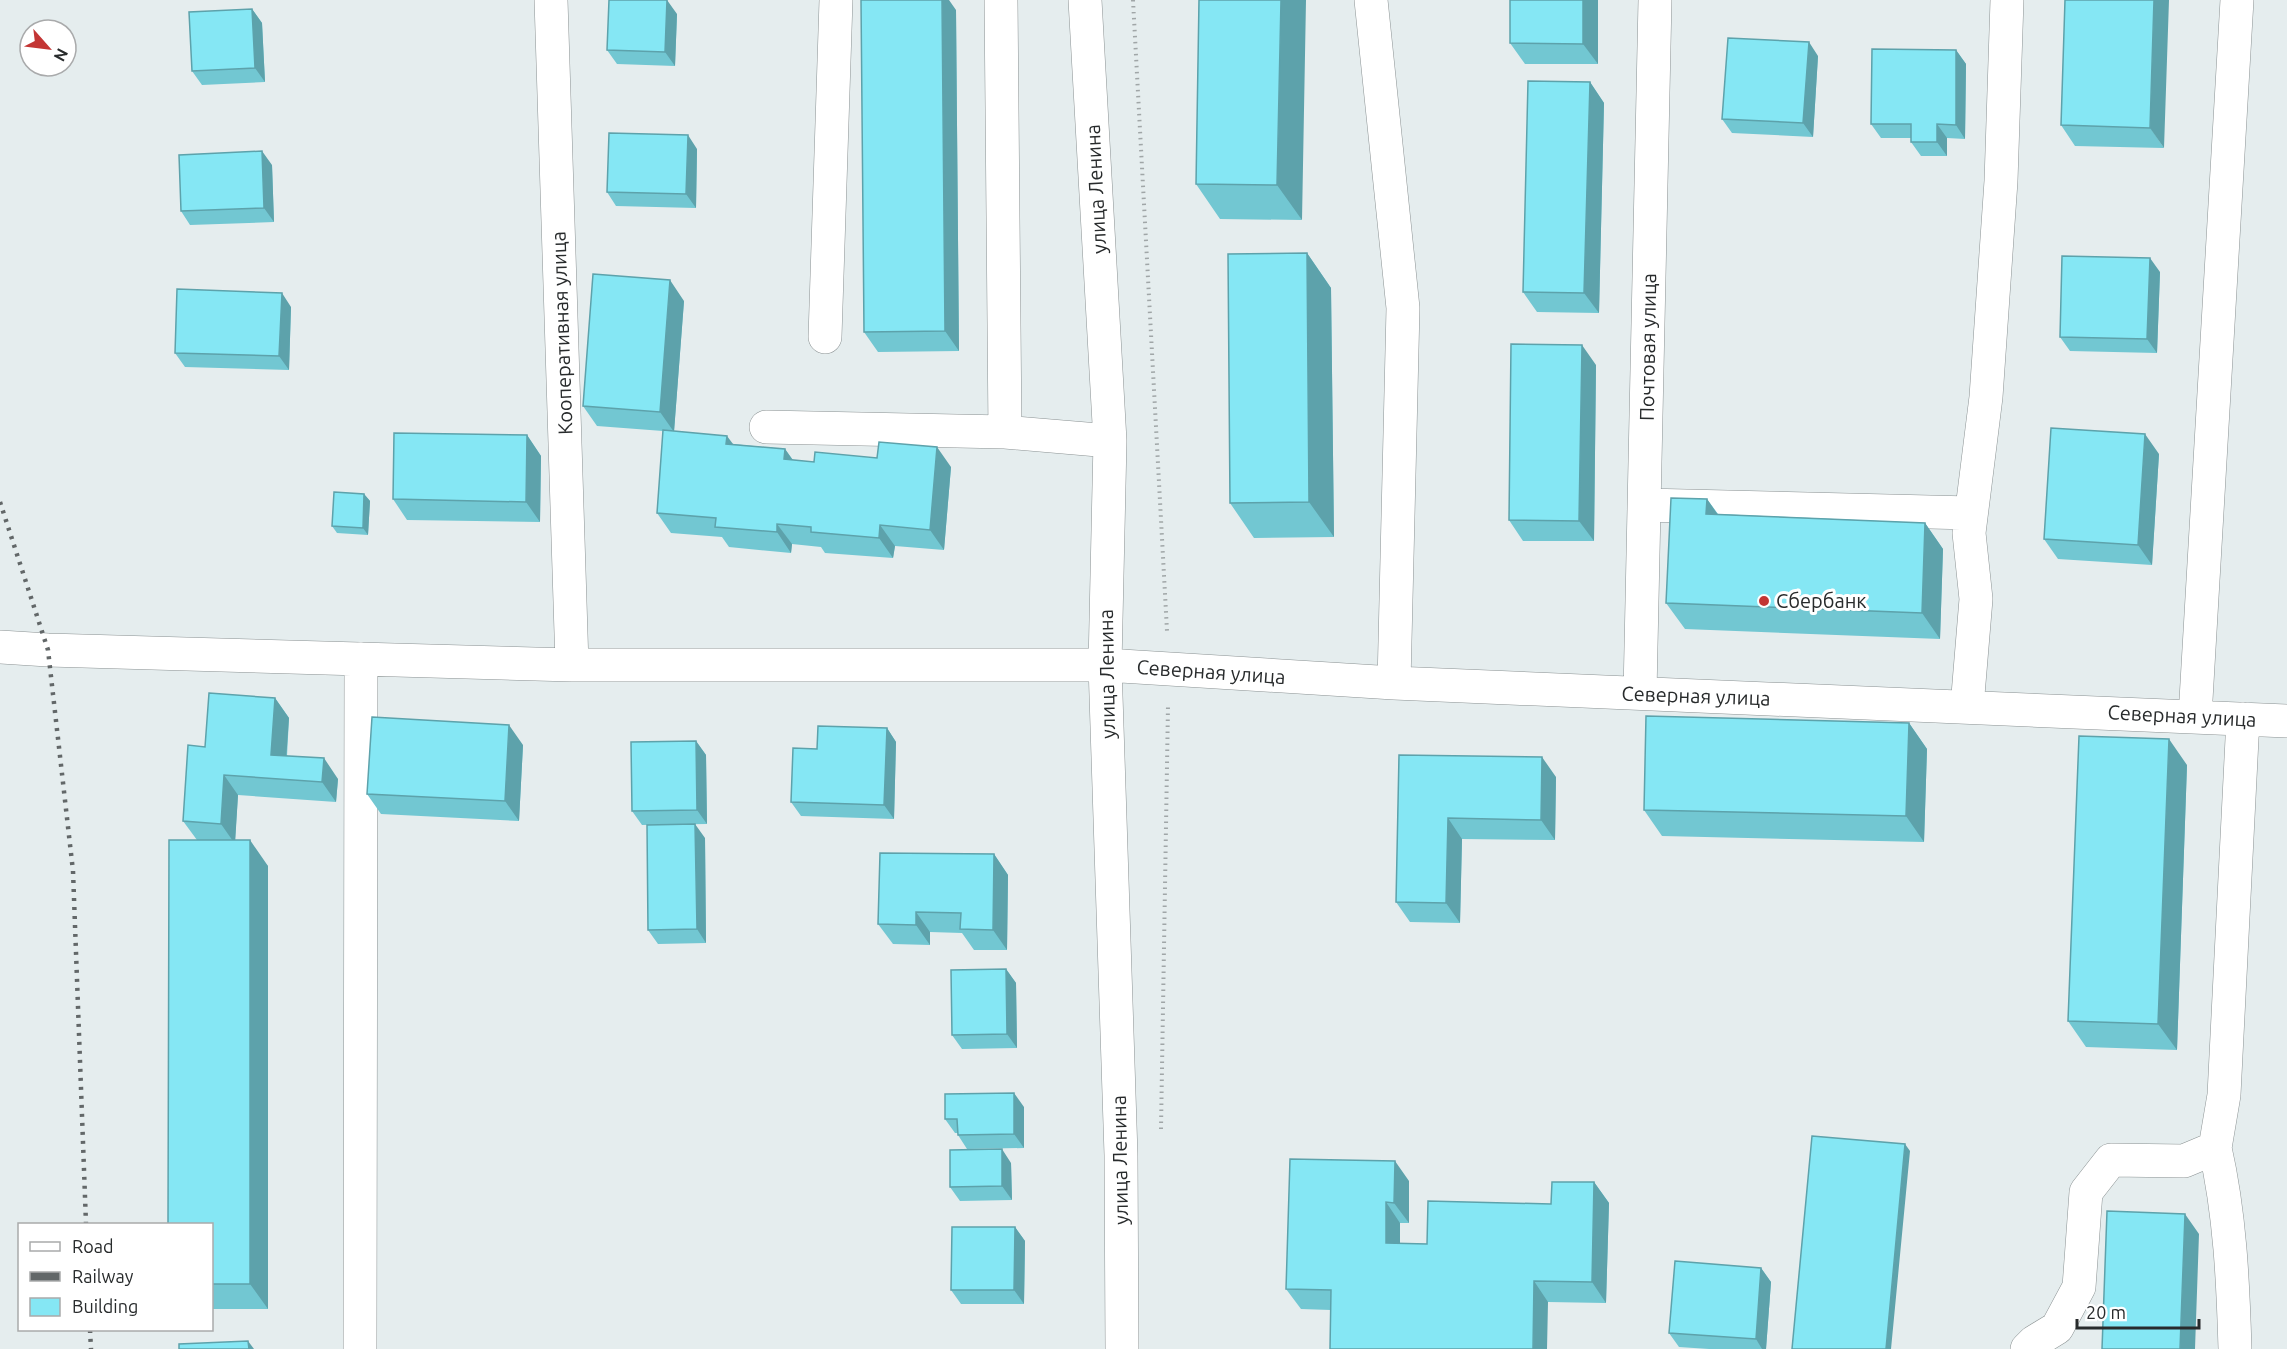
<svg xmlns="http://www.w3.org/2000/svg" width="2287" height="1349" font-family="Ubuntu,sans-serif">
<rect width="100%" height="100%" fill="#e5edee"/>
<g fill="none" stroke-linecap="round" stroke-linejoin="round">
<defs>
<path id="minor" d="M 551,0 L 572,665
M 1001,0 L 1005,432 L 1110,441
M 1085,0 L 1110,441 L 1105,665 L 1121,1155 L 1122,1349
M 1371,0 L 1403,308 L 1394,683
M 825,337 L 836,0
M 766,427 L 1005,432
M 1645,505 L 1971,513
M 0,647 L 48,650 L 572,665 L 1105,665 L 1394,683 L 2287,721
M 1640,693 L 1655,0
M 1967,707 L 1976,599 L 1969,533 L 1986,397 L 2001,181 L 2007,0
M 2195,717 L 2237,0
M 2215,1148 C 2230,1214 2233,1281 2235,1349
M 360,1349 L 361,659
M 2027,1349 L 2034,1342 L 2057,1328 L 2079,1287 L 2086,1192 L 2111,1160 L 2184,1161 L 2215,1148 L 2224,1095 L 2243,719"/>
</defs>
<use href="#minor" stroke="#8b9293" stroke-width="34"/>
<path stroke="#a0a6a7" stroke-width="4" stroke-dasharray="1.5 4.5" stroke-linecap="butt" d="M 1133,0 L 1167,631
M 1161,1129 L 1168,705"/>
<use href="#minor" stroke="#fff" stroke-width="33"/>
<path stroke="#626768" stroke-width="4.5" stroke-dasharray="3 6" stroke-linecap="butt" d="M 0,502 L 48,650 L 73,871 L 86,1224
M 90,1330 L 91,1349"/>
</g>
<path fill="#72c7d2" d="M 1199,0 L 1302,220 L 1220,219 L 1196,184 Z
M 1598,0 L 1598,64 L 1525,64 L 1510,43 Z
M 2065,0 L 2164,148 L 2075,146 L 2061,125 Z
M 252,9 L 262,23 L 265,82 L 202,85 L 192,71 Z
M 956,10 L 959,351 L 878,352 L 864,332 Z
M 677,14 L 675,66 L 617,64 L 607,50 Z
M 1956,50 L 1966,64 L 1965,139 L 1947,138 L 1947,156 L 1921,156 L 1911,142 L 1911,138 L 1881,138 L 1871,124 Z
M 1818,56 L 1813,137 L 1732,133 L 1722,119 Z
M 1590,82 L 1604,103 L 1599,313 L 1537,312 L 1523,292 Z
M 697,149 L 696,208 L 616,206 L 607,192 Z
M 272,165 L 274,222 L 190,225 L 181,211 Z
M 1307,253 L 1331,288 L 1334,537 L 1254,538 L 1230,503 Z
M 2160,272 L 2157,353 L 2070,351 L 2060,337 Z
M 684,301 L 674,431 L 733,444 L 785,449 L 793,460 L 814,462 L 951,467 L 944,550 L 895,546 L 893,558 L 825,553 L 821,547 L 792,544 L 791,553 L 729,547 L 722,537 L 671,533 L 657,513 L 663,431 L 597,426 L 583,406 Z
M 291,307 L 289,370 L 185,367 L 175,353 Z
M 1596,365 L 1594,541 L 1523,541 L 1509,520 Z
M 527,435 L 541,456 L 540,522 L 407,520 L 393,499 Z
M 2159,454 L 2152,565 L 2058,559 L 2044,539 Z
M 364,494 L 370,501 L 368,535 L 337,533 L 332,526 Z
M 1707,499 L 1718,514 L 1925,523 L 1943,549 L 1940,639 L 1685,629 L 1666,603 Z
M 275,698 L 289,718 L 287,756 L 338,779 L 336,802 L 238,795 L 235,840 L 268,866 L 268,1309 L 212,1309 L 212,1224 L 197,840 L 183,821 L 205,747 Z
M 1909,723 L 1927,749 L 1924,842 L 1662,836 L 1644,810 Z
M 887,728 L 896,742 L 894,819 L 801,816 L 791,802 L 817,749 Z
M 696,741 L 706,755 L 707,824 L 642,825 L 632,811 Z
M 523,745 L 519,821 L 381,814 L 367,794 Z
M 1399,755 L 1556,777 L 1555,840 L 1462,839 L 1460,923 L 1410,922 L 1396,902 Z
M 2187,765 L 2177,1050 L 2086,1047 L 2068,1021 Z
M 705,838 L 706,943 L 658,944 L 648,930 Z
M 994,854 L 1008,875 L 1007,950 L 974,950 L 962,933 L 930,932 L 930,945 L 893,944 L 878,924 Z
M 1006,969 L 1016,983 L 1017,1048 L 962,1049 L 952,1035 Z
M 1024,1107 L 1024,1148 L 967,1149 L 958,1135 L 958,1133 L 955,1133 L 945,1119 Z
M 1011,1163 L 1012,1200 L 960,1201 L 950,1187 Z
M 1409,1181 L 1409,1223 L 1400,1223 L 1400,1243 L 1427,1244 L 1551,1204 L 1594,1182 L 1609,1203 L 1606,1303 L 1548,1302 L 1331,1310 L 1301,1309 L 1286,1289 Z
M 1015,1227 L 1025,1241 L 1024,1304 L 961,1304 L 951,1290 Z
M 1761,1268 L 1771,1282 L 1766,1349 L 1709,1349 L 1679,1347 L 1669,1333 Z"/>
<path fill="#5da2ab" d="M 667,0 L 677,14 L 675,66 L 665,52 Z
M 942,0 L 949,0 L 956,10 L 959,351 L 945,331 Z
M 1281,0 L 1306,0 L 1302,220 L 1277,185 Z
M 1583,0 L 1598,0 L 1598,64 L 1583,44 Z
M 2154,0 L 2169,0 L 2164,148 L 2150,128 Z
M 252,9 L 262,23 L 265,82 L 255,68 Z
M 1809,42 L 1818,56 L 1813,137 L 1803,123 Z
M 1956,50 L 1966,64 L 1965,139 L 1956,125 Z
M 1590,82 L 1604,103 L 1599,313 L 1584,293 Z
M 1937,124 L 1947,138 L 1947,156 L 1937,142 Z
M 688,135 L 697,149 L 696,208 L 686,194 Z
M 262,151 L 272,165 L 274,222 L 264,208 Z
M 1307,253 L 1331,288 L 1334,537 L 1309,502 Z
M 2150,258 L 2160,272 L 2157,353 L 2147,339 Z
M 670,280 L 684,301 L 674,432 L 660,412 Z
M 282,293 L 291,307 L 289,370 L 279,356 Z
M 1582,345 L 1596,365 L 1594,541 L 1579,521 Z
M 2145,434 L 2159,454 L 2152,565 L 2138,545 Z
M 527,435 L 541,456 L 540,522 L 526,502 Z
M 727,436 L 742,456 L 726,444 Z
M 937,447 L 951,467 L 944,550 L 930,530 Z
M 785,449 L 799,469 L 784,459 Z
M 364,494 L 370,501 L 368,535 L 363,528 Z
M 1707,499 L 1725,525 L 1706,514 Z
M 1925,523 L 1943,549 L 1940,639 L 1922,613 Z
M 777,524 L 792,544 L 791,553 L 777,532 Z
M 880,525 L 895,546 L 893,558 L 879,538 Z
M 275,698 L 289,718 L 285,775 L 271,755 Z
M 1909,723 L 1927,749 L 1924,842 L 1906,816 Z
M 509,725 L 523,745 L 519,821 L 505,801 Z
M 887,728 L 896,742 L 894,819 L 884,805 Z
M 2169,739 L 2187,765 L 2177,1050 L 2158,1024 Z
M 696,741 L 706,755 L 707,824 L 697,810 Z
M 1542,757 L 1556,777 L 1555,840 L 1541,820 Z
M 324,758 L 338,779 L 336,802 L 322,782 Z
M 224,775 L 238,795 L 235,844 L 221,824 Z
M 1448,818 L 1462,839 L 1460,923 L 1446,903 Z
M 695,824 L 705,838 L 706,943 L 697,929 Z
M 250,840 L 268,866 L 268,1309 L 250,1284 Z
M 994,854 L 1008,875 L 1007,950 L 993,930 Z
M 916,912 L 930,932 L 930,945 L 916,925 Z
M 1006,969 L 1016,983 L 1017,1048 L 1007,1034 Z
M 1014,1093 L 1024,1107 L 1024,1148 L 1014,1134 Z
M 1905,1144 L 1910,1151 L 1891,1349 L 1886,1349 Z
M 1002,1149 L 1011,1163 L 1012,1200 L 1002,1186 Z
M 1395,1161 L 1409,1181 L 1409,1223 L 1394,1203 Z
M 1594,1182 L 1609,1203 L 1606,1303 L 1592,1282 Z
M 1386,1202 L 1400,1223 L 1400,1263 L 1386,1243 Z
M 2185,1214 L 2199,1234 L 2195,1349 L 2180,1349 Z
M 1015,1227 L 1025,1241 L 1024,1304 L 1014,1290 Z
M 1761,1268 L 1771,1282 L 1766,1349 L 1762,1349 L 1756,1339 Z
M 1534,1281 L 1548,1302 L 1547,1349 L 1533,1349 Z
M 248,1341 L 254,1349 L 249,1349 Z"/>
<path fill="#85e7f4" stroke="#5da2ab" stroke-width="1.5" d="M 609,0 L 667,0 L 665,52 L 607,50 Z
M 861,0 L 942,0 L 945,331 L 864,332 Z
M 1199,0 L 1281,0 L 1277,185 L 1196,184 Z
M 1510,0 L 1583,0 L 1583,44 L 1510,43 Z
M 2065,0 L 2154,0 L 2150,128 L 2061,125 Z
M 252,9 L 255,68 L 192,71 L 189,12 Z
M 1728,38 L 1809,42 L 1803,123 L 1722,119 Z
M 1872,49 L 1956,50 L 1956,125 L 1937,124 L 1937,142 L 1911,142 L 1911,124 L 1871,124 Z
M 1528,81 L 1590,82 L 1584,293 L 1523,292 Z
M 609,133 L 688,135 L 686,194 L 607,192 Z
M 262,151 L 264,208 L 181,211 L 179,155 Z
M 1307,253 L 1309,502 L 1230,503 L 1228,254 Z
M 2062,256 L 2150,258 L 2147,339 L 2060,337 Z
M 593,274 L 670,280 L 660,412 L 583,406 Z
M 177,289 L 282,293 L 279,356 L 175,353 Z
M 1511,344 L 1582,345 L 1579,521 L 1509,520 Z
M 2051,428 L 2145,434 L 2138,545 L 2044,539 Z
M 663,430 L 727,436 L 726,444 L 785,449 L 784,459 L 814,462 L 815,452 L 877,458 L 879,442 L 937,447 L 930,530 L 880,525 L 879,538 L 811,532 L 811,527 L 777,524 L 777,532 L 715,527 L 716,518 L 657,513 Z
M 394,433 L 527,435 L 526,502 L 393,499 Z
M 334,492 L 364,494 L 363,528 L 332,526 Z
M 1671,498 L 1707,499 L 1706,514 L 1925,523 L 1922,613 L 1666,603 Z
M 209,693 L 275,698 L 271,755 L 324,758 L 322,782 L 224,775 L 221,824 L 183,821 L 188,745 L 205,747 Z
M 1646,716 L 1909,723 L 1906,816 L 1644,810 Z
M 372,717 L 509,725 L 505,801 L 367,794 Z
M 818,726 L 887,728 L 884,805 L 791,802 L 793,748 L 817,749 Z
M 2079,736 L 2169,739 L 2158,1024 L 2068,1021 Z
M 696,741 L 697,810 L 632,811 L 631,742 Z
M 1399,755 L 1542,757 L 1541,820 L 1448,818 L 1446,903 L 1396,902 Z
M 695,824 L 697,929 L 648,930 L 647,825 Z
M 169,840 L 250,840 L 250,1284 L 212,1284 L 212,1224 L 168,1224 Z
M 880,853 L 994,854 L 993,930 L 960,929 L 961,913 L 916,912 L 916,925 L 878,924 Z
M 1006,969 L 1007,1034 L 952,1035 L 951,970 Z
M 1014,1093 L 1014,1134 L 958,1135 L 957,1119 L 945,1119 L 945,1094 Z
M 1812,1136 L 1905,1144 L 1886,1349 L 1792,1349 Z
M 1002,1149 L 1002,1186 L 950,1187 L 950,1150 Z
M 1290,1159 L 1395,1161 L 1394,1203 L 1386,1202 L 1386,1243 L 1427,1244 L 1428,1201 L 1551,1204 L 1552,1182 L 1594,1182 L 1592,1282 L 1534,1281 L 1533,1349 L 1330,1349 L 1331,1290 L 1286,1289 Z
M 2107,1211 L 2185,1214 L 2180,1349 L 2102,1349 Z
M 952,1227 L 1015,1227 L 1014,1290 L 951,1290 Z
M 1675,1261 L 1761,1268 L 1756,1339 L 1669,1333 Z
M 248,1341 L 249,1349 L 179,1349 L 179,1344 Z"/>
<circle fill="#c33534" stroke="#fff" stroke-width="2" cx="1764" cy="601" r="6"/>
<g text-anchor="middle" stroke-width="6" stroke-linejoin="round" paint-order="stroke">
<g font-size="20" fill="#282b2c" stroke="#fff">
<text transform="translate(1096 189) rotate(-93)" y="7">улица Ленина</text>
<text transform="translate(562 333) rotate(-92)" y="7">Кооперативная улица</text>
<text transform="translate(1648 347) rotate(-89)" y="7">Почтовая улица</text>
<text transform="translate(1211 672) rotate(4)" y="7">Северная улица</text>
<text transform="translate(1107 674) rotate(-91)" y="7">улица Ленина</text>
<text transform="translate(1696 696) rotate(2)" y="7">Северная улица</text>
<text transform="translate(2182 716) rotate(3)" y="7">Северная улица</text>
<text transform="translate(1120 1160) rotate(-91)" y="7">улица Ленина</text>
</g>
<g font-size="20" fill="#282b2c" stroke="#fff" text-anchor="start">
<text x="1776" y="608">Сбербанк</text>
</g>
</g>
<rect x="18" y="1223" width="195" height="108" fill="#ffffff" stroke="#a9aaab" stroke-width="1.5"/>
<rect x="30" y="1242" width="30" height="9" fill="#ffffff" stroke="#a9aaab" stroke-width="1.5"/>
<text x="72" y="1253" font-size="18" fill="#282b2c">Road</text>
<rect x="30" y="1272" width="30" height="9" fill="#626768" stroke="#a9aaab" stroke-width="1.5"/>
<text x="72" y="1283" font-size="18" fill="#282b2c">Railway</text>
<rect x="30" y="1298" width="30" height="18" fill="#85e7f4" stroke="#a9aaab" stroke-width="1.5"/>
<text x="72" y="1313" font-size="18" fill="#282b2c">Building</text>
<g transform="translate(48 48) rotate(118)"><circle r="28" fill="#ffffff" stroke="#a9aaab" stroke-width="1.5"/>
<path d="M0-4.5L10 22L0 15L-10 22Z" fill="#c33534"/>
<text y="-9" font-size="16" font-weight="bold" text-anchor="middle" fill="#282b2c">N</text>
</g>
<path d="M2077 1319v9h122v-9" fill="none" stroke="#282b2c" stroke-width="3"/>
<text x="2086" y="1319" font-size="18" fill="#282b2c" stroke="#ffffff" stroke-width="4.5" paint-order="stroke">20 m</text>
</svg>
